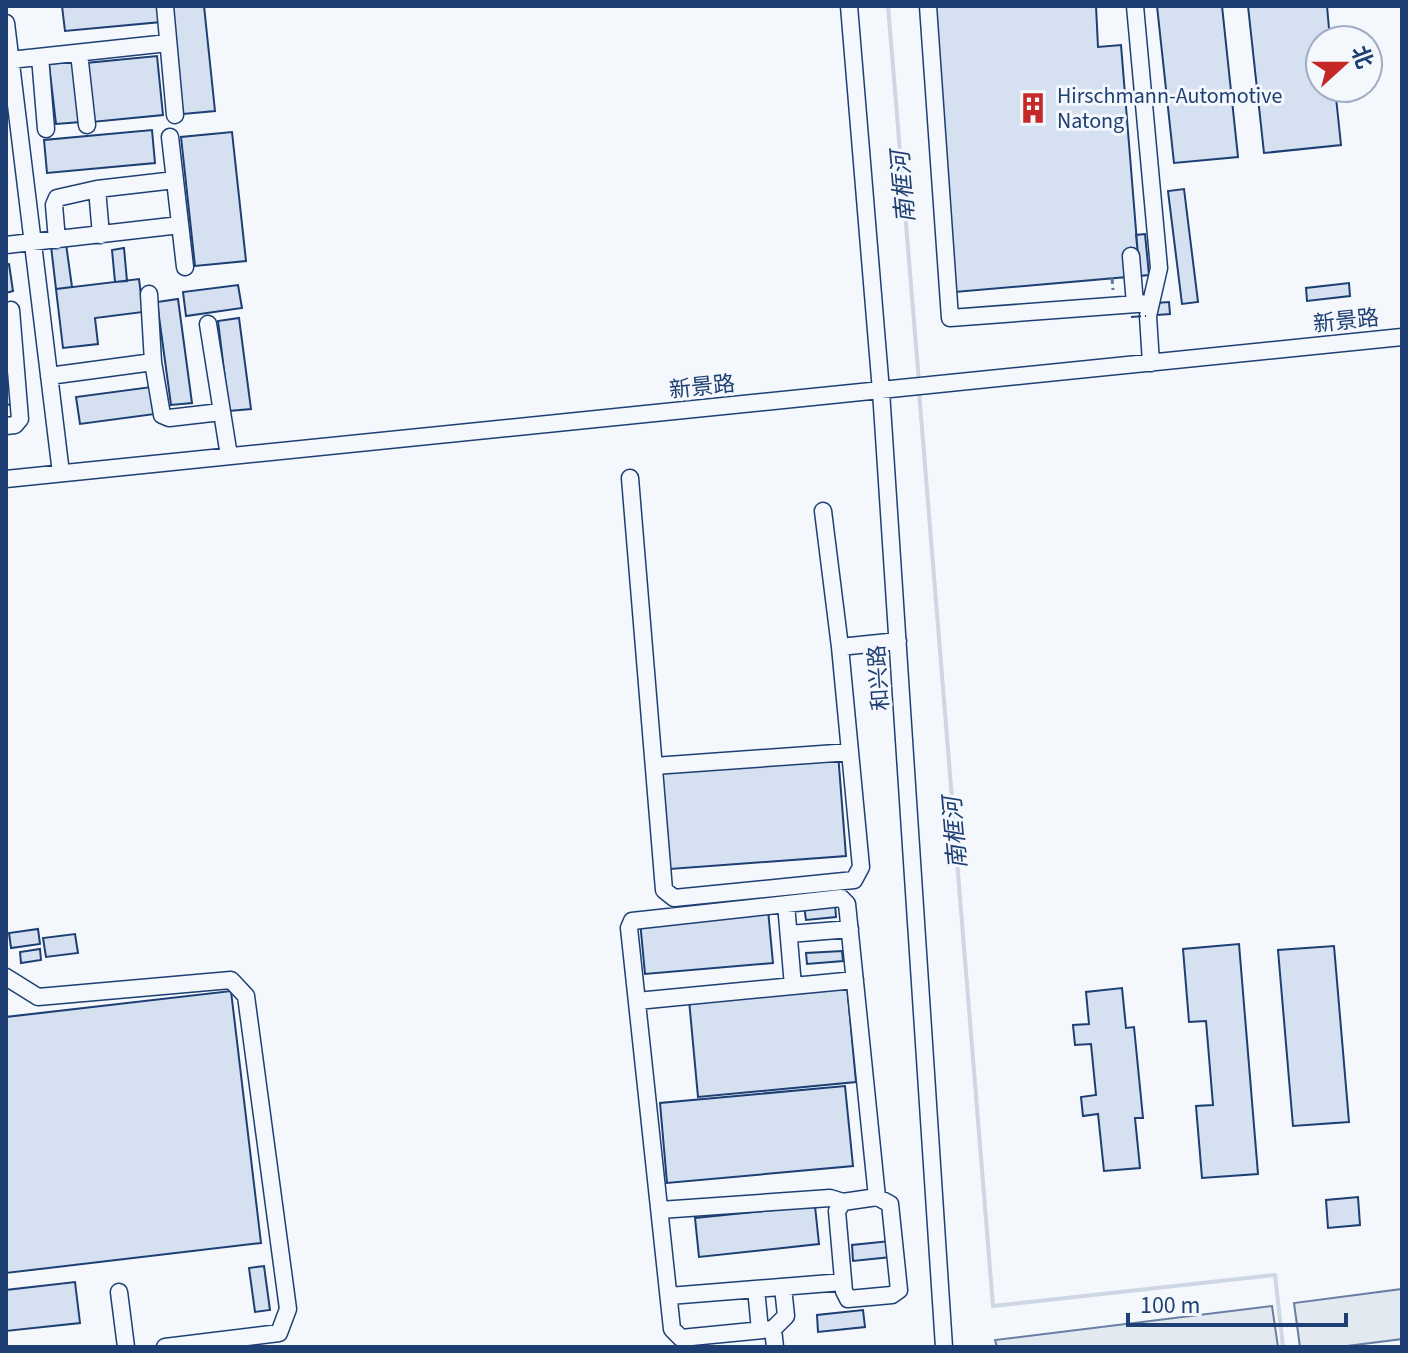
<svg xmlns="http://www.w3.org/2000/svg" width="1408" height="1353" font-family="'Source Sans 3','Noto Sans SC',sans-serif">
<rect width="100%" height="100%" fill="#f4f7fb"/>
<path fill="#e3e9f0" stroke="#687fa3" stroke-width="2" d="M 1402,1289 L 1402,1339 L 1339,1347 L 1300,1347 L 1294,1303 Z
M 1272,1306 L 1278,1347 L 997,1347 L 995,1340 Z"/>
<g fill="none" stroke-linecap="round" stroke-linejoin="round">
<path stroke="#cfd7e4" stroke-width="4" d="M 888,6 L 919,382
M 919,391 L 993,1306 L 1275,1275 L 1283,1347"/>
</g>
<path fill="#d5e0f0" stroke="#1d3f73" stroke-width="2" d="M 62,6 L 159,6 L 161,22 L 65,31 Z
M 171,6 L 204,6 L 215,111 L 183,114 Z
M 934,6 L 1096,6 L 1098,47 L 1121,45 L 1138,255 L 1127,277 L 955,292 Z
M 1157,6 L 1222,6 L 1238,157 L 1174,163 Z
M 1248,6 L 1327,6 L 1330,40 L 1320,40 L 1320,88 L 1335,88 L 1341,145 L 1264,153 Z
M 157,56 L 163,115 L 92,122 L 86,63 Z
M 74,61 L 81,122 L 56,124 L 49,64 Z
M 152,130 L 155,163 L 47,173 L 44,140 Z
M 232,132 L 246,261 L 195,266 L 181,137 Z
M 1184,189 L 1198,302 L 1182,304 L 1168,191 Z
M 1145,234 L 1149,275 L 1127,277 L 1138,255 L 1136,235 Z
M 66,244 L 72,287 L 56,289 L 51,246 Z
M 124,248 L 127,281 L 115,282 L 112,250 Z
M 9,264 L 13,291 L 6,293 L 6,265 Z
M 139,279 L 143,312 L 95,318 L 98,344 L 63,348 L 56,289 Z
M 1349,283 L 1350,296 L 1307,301 L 1306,288 Z
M 238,285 L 242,308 L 186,316 L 183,292 Z
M 178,299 L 192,403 L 171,405 L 157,302 Z
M 1169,302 L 1170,314 L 1157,315 L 1156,303 Z
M 239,318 L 251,409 L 229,411 L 218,321 Z
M 6,349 L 13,404 L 6,405 Z
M 151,387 L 155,414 L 80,424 L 76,397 Z
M 838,753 L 846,856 L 670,869 L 662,767 Z
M 835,903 L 836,917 L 806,920 L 804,906 Z
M 768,910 L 773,963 L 645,974 L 640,921 Z
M 38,929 L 40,944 L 11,948 L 9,933 Z
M 75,934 L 78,953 L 46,957 L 43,938 Z
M 1239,944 L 1258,1174 L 1202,1178 L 1196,1106 L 1213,1105 L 1206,1021 L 1189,1022 L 1183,949 Z
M 1334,946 L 1349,1122 L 1293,1126 L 1278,950 Z
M 40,949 L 41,960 L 21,963 L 20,952 Z
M 842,951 L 843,961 L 807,964 L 806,953 Z
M 847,985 L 856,1082 L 698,1097 L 689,1000 Z
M 1122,988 L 1126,1028 L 1134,1027 L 1143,1118 L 1135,1118 L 1140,1168 L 1104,1171 L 1098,1114 L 1083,1116 L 1081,1097 L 1096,1095 L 1091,1044 L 1075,1045 L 1073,1025 L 1089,1024 L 1086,992 Z
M 231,991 L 261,1243 L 6,1273 L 6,1017 Z
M 845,1086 L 853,1166 L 667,1183 L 660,1103 Z
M 1358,1197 L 1360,1225 L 1328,1228 L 1326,1200 Z
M 815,1206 L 819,1244 L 699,1257 L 695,1218 Z
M 890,1241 L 891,1257 L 853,1261 L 852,1245 Z
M 264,1266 L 270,1310 L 255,1312 L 249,1268 Z
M 75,1282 L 80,1323 L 6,1331 L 6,1290 Z
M 863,1310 L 865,1327 L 818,1332 L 817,1315 Z"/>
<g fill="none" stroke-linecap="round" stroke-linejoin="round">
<defs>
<path id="minor" d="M 165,6 L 175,115
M 849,6 L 881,391 L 944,1347
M 928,6 L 950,318 L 1150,303
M 1135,6 L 1159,268 L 1148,316 L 1151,363
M 6,23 L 61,473
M 79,53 L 87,125
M 40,57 L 46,129
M 10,60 L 168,43
M 170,137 L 185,267
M 97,189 L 101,235
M 57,240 L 54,205 L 57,198 L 97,189 L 175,180
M 6,245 L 180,225
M 1131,256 L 1135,304
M 149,294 L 153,362 L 162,415 L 169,418 L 221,412
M 208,324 L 229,456
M 49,376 L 153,362
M 6,426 L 15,425 L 20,419 L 11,310
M 630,478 L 664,890 L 674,898 L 854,880 L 861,867 L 840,647 L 823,511
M 6,479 L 1402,337
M 840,647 L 898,641
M 654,766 L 850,752
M 786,904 L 793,986
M 789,934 L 850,929
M 6,977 L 38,997 L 231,980 L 246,996 L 288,1309 L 279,1333 L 165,1347
M 637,1001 L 855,980
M 877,1197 L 890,1204 L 899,1290 L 892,1295 L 848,1299 L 844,1291 L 837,1211 L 843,1202 Z
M 660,1210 L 830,1198 L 843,1202
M 756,1289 L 760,1330
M 119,1292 L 126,1347
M 669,1296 L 843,1282
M 773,1329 L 786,1316 L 783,1287
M 775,1347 L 773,1329 L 681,1338 L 672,1329 L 629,928 L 632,921 L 841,898 L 847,904 L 877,1197"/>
</defs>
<use href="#minor" stroke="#1d3f73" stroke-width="19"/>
<path stroke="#5e769c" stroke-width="3" stroke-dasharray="6 4" stroke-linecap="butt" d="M 1112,278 L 1113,290"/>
<use href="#minor" stroke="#f4f7fb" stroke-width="16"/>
<path stroke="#1d3f73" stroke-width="2" stroke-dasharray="10 4" stroke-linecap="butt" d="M 1131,317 L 1146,316"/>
</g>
<defs>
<symbol id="building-bare" viewBox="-9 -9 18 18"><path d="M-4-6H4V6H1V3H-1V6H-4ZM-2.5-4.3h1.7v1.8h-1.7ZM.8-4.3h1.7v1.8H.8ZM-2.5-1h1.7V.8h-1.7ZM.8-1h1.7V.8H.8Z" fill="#c62828" stroke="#f4f7fb" stroke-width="2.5" paint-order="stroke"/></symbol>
</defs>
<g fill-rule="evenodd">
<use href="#building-bare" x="1011" y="86" width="44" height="44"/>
</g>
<g text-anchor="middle" stroke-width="6" stroke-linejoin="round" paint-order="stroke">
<g font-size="22" fill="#1d3f73" stroke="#f4f7fb" text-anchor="start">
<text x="1057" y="103">Hirschmann-Automotive<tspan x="1057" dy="25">Natong</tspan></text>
</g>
<g font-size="22" fill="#1d3f73" stroke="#f4f7fb">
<text transform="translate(1346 320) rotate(-6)" y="8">新景路</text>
<text transform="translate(702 386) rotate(-6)" y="8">新景路</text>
<text transform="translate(878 678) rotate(-94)" y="8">和兴路</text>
</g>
<g font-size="24" font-style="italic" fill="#1d3f73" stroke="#f4f7fb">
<text transform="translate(903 187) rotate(-95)" y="8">南框河</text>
<text transform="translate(955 833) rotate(-95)" y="8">南框河</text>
</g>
</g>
<rect width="1408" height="1353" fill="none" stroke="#1d3f73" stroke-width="16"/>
<g transform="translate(1344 64) rotate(69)"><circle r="38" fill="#f4f7fb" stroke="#9eadc5" stroke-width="2"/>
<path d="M0-6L14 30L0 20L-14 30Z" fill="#c62828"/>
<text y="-12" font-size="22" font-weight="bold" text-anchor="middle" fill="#1d3f73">北</text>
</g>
<path d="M1128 1313v12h218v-12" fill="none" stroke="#1d3f73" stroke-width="4"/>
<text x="1140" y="1313" font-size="24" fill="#1d3f73" stroke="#f4f7fb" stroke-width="6" paint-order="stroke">100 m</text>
</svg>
